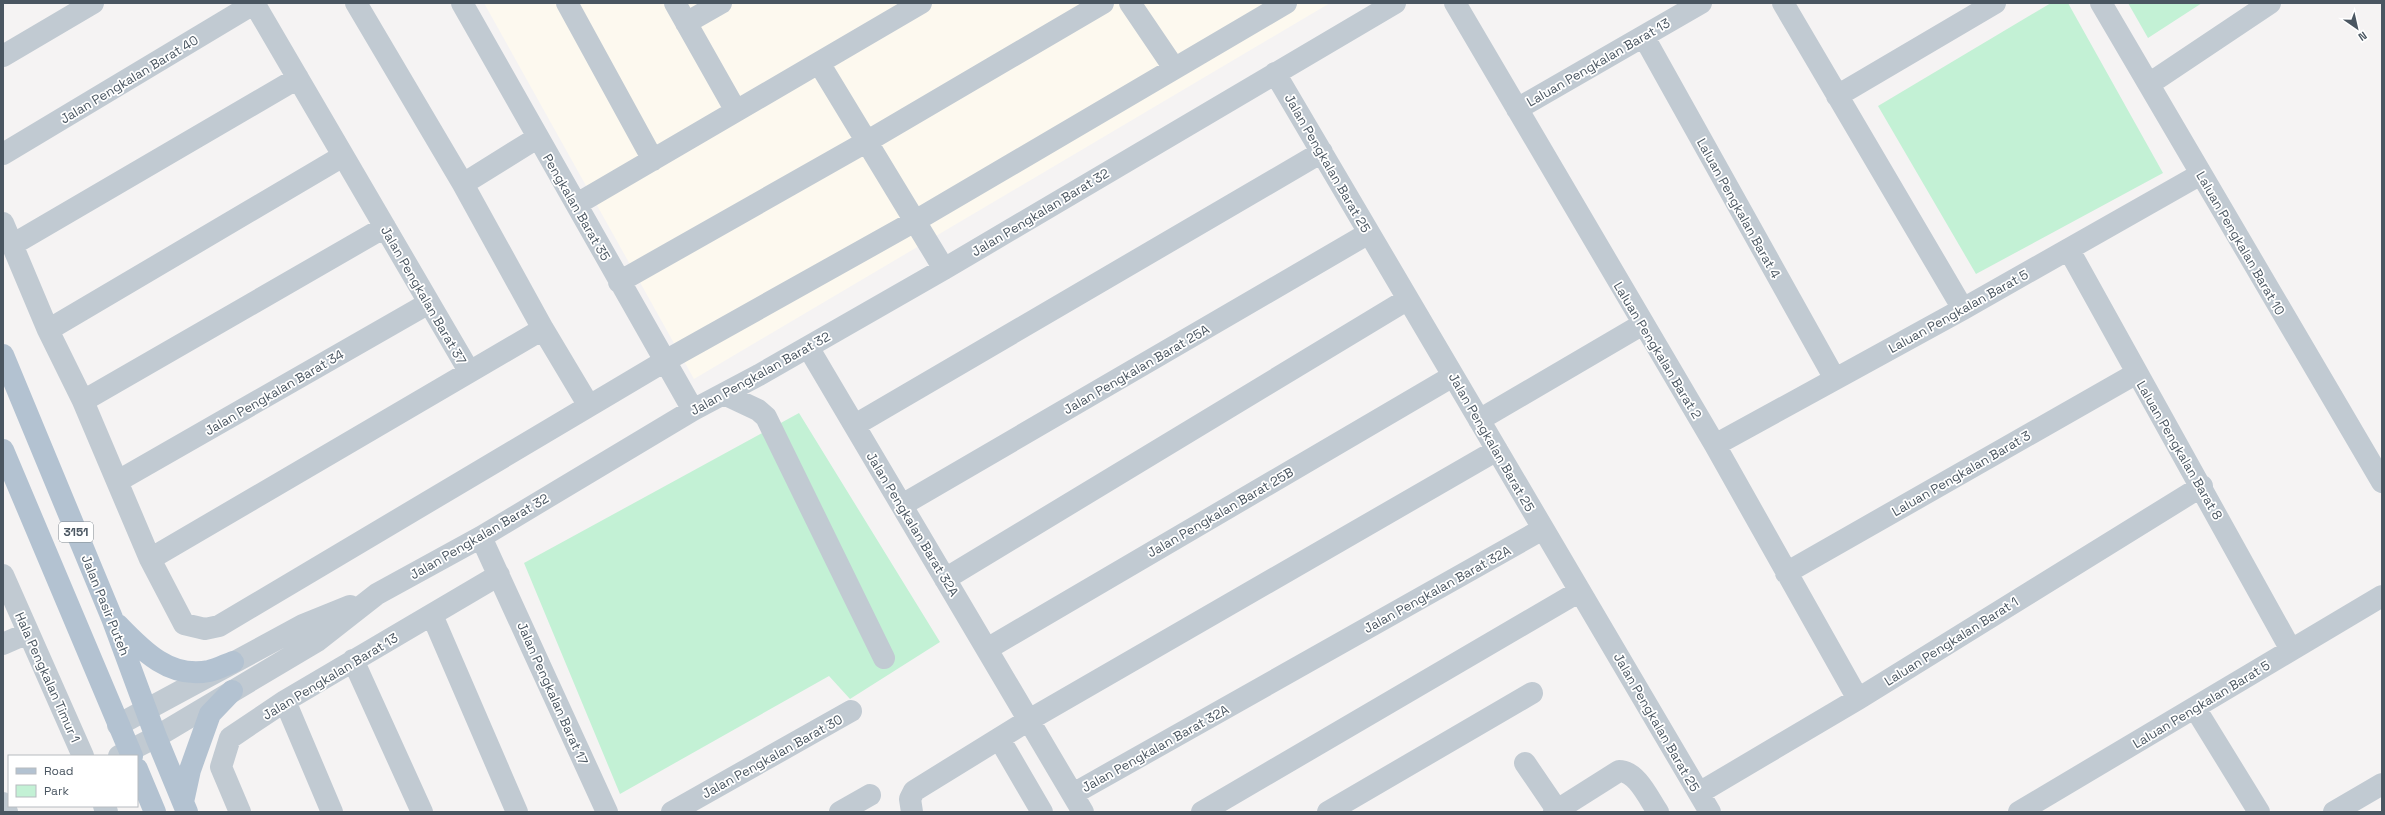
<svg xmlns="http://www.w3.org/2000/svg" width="2385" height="815" font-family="'Space Grotesk',sans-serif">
<rect width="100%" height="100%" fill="#f5f3f3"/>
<path fill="#fdf9ef" d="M 484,3 L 1330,3 L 694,379 Z"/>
<path fill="#c3f1d5" d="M 2051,3 L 2068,3 L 2163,173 L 1976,274 L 1878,106 Z
M 2128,3 L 2202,3 L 2148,38 Z
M 799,413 L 940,642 L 850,699 L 829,676 L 620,794 L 524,563 Z"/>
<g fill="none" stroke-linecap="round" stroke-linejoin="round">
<path stroke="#c1cad2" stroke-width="22" d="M 254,3 L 469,371
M 356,3 L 463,184 L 543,329 L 589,406
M 462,3 L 693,410
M 567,3 L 653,160
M 675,3 L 736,111
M 1130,3 L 1174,68
M 1455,3 L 1715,445 L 1858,699
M 1783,3 L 1963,309
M 2101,3 L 2382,482
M 686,23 L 721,3
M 1644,37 L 1835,379
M 3,56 L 93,3
M 819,63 L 944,269
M 1275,73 L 1710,812
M 2149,84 L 2270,3
M 1837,96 L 1995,3
M 1517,109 L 1701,3
M 3,154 L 255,3
M 463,184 L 537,138
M 577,204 L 921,3
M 3,223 L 48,330 L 83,401 L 150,559 L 184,624 L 205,629 L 219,626 L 665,361 L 915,221 L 1286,3
M 12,245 L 298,78
M 2069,250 L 2291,650
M 619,282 L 866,142 L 1103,3
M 48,330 L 343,156
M 808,347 L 1083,812
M 724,394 L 758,410 L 766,417 L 884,658
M 83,401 L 385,227
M 1479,420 L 1643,324
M 855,425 L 1322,152
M 1715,445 L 1963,309 L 2201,174
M 118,481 L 429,303
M 902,505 L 1369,233
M 481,537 L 607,812
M 150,559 L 543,329
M 1786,573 L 2137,373
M 3,575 L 83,756
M 945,579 L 1408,299
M 432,615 L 517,812
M 3,644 L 28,633
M 987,649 L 1453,376
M 353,660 L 422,812
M 285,701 L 332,812
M 2195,708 L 2259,812
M 118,725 L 303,625 L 350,606
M 1000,740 L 1042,812
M 119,756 L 156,737 L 317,641 L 377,594 L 481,537 L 693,410 L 759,375 L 944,269 L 1395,3
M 1525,763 L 1557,810
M 1699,793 L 1858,699 L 2202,486
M 1073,794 L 1543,529
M 3,803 L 7,812
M 104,806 L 107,812
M 240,812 L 221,767 L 230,738 L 285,701 L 499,575
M 672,812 L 851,711
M 840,812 L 870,795
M 912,812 L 910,799 L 914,791 L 1029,720 L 1497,450
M 1202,812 L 1580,591
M 1328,812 L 1532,693
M 1554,812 L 1619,771 C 1637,771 1649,799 1658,812
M 2019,812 L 2382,596
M 2334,812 L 2382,784"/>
<path stroke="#b3c2d1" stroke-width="22" d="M 3,355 L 112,618 L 156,737 L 187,812
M 3,450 L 132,756
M 118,625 C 143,651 170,679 209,671 C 217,669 225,665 233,662
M 137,769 L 155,812
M 183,802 L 190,770 L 210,714 L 232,691"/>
</g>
<g text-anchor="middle" stroke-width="3.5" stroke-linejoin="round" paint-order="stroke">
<rect fill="#fff" stroke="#808990" stroke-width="1" x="59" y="522" width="34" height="20" rx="3"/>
<g font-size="12" font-weight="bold" fill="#4a5661">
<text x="76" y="536">3151</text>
</g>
<g font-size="13" fill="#4a5661" stroke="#fff">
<text transform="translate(1598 62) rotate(-30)" y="5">Laluan Pengkalan Barat 13</text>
<text transform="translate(129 79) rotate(-31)" y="5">Jalan Pengkalan Barat 40</text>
<text transform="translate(1328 163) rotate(60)" y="5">Jalan Pengkalan Barat 25</text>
<text transform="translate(577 207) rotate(60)" y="5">Pengkalan Barat 35</text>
<text transform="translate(1739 208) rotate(61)" y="5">Laluan Pengkalan Barat 4</text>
<text transform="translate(1040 212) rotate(-31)" y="5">Jalan Pengkalan Barat 32</text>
<text transform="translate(2241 243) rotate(60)" y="5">Laluan Pengkalan Barat 10</text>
<text transform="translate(424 295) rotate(60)" y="5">Jalan Pengkalan Barat 37</text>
<text transform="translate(1958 311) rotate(-29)" y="5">Laluan Pengkalan Barat 5</text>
<text transform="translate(1658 350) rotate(59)" y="5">Laluan Pengkalan Barat 2</text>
<text transform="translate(1136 369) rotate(-30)" y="5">Jalan Pengkalan Barat 25A</text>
<text transform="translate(760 373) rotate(-29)" y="5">Jalan Pengkalan Barat 32</text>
<text transform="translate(274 392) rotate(-30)" y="5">Jalan Pengkalan Barat 34</text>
<text transform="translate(1492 442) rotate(60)" y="5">Jalan Pengkalan Barat 25</text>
<text transform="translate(2180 450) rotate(60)" y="5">Laluan Pengkalan Barat 8</text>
<text transform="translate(1961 473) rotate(-30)" y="5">Laluan Pengkalan Barat 3</text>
<text transform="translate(1220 512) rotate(-30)" y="5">Jalan Pengkalan Barat 25B</text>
<text transform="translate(913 524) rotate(59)" y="5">Jalan Pengkalan Barat 32A</text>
<text transform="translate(479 536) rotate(-30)" y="5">Jalan Pengkalan Barat 32</text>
<text transform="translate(1437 589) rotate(-29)" y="5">Jalan Pengkalan Barat 32A</text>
<text transform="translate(106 605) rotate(68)" y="5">Jalan Pasir Puteh</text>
<text transform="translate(1951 641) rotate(-32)" y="5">Laluan Pengkalan Barat 1</text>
<text transform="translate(330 676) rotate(-31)" y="5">Jalan Pengkalan Barat 13</text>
<text transform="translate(48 677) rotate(66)" y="5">Hala Pengkalan Timur 1</text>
<text transform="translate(553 693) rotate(66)" y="5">Jalan Pengkalan Barat 17</text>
<text transform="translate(2201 704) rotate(-31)" y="5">Laluan Pengkalan Barat 5</text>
<text transform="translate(1657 722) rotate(60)" y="5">Jalan Pengkalan Barat 25</text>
<text transform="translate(1155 748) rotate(-29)" y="5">Jalan Pengkalan Barat 32A</text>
<text transform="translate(772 756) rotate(-29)" y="5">Jalan Pengkalan Barat 30</text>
</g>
</g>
<rect width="2385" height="815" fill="none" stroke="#4a5661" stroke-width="8"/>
<rect x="8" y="755" width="130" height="52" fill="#ffffff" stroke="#b7bbc0"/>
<rect x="16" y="768" width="20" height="6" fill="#b3c2d1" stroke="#b7bbc0"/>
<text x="44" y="775" font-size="12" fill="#4a5661">Road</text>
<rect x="16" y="785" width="20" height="12" fill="#c3f1d5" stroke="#b7bbc0"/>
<text x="44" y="795" font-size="12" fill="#4a5661">Park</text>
<g transform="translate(2357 28) rotate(146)" stroke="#ffffff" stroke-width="3" paint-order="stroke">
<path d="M0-3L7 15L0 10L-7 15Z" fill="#4a5661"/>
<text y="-6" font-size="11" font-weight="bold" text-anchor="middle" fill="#4a5661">N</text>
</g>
</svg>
